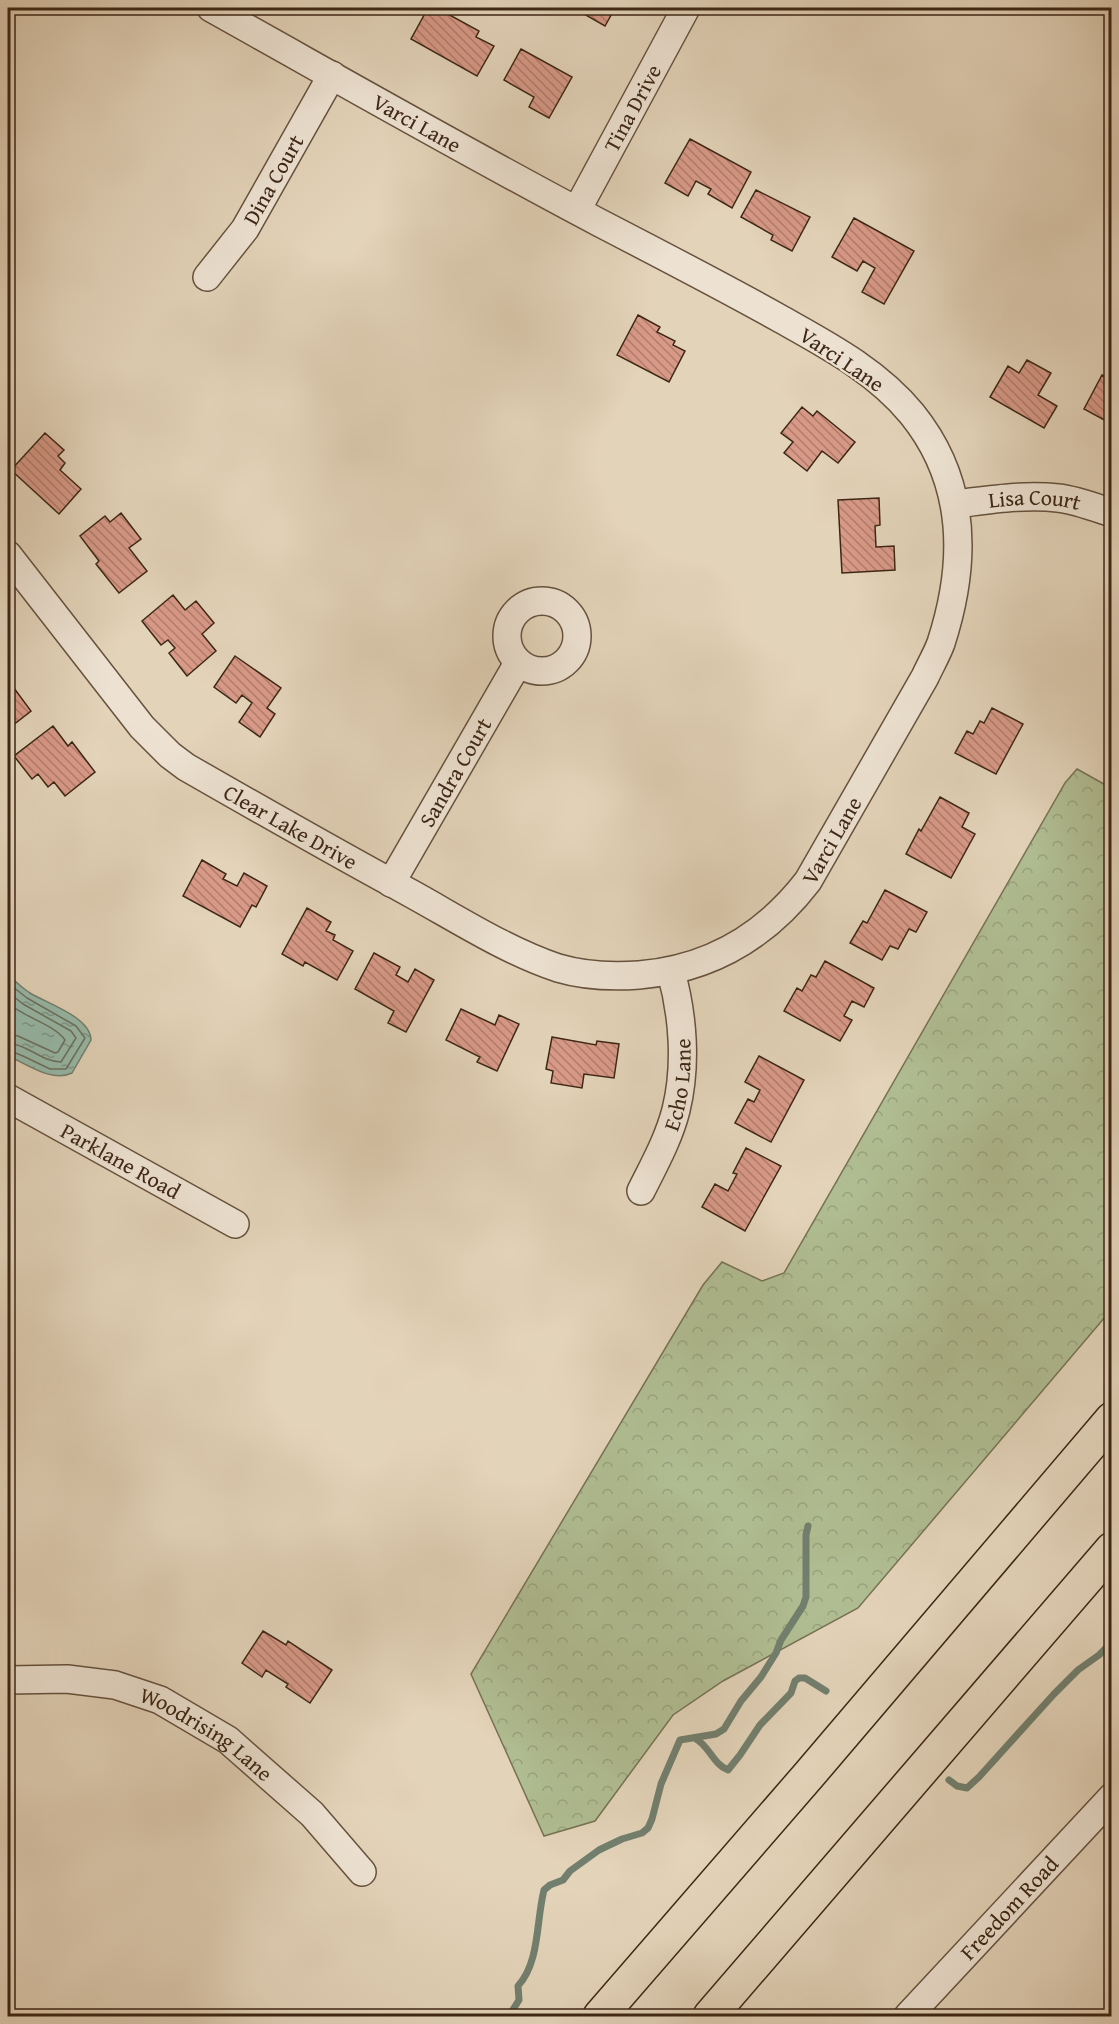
<svg xmlns="http://www.w3.org/2000/svg" width="1119" height="2024" font-family="'Gentium Book Plus',serif">
<defs>
<pattern id="forest-crowns" width="20" height="18" patternUnits="userSpaceOnUse" patternTransform="scale(1.5)"><rect width="20" height="18" fill="#b0bd92"/><path d="M2 6a3 3 0 1 1 6 0M12 15a3 3 0 1 1 6 0" fill="none" stroke="#98a27d"/></pattern>
<pattern id="water-ripples" width="26" height="14" patternUnits="userSpaceOnUse" patternTransform="scale(1.5)"><rect width="26" height="14" fill="#96b9a9"/><path d="M2 4q2-2 4 0t4 0M15 11q2-2 4 0t4 0" fill="none" stroke="#7c9688"/></pattern>
<pattern id="building-back-hatch" width="6" height="6" patternUnits="userSpaceOnUse" patternTransform="scale(1.5)"><rect width="6" height="6" fill="#d89987"/><path d="M-1 5l2 2M0 0l6 6M5-1l2 2" fill="none" stroke="#b07d6d"/></pattern>
</defs>
<rect width="100%" height="100%" fill="#e3d3b9"/>
<filter id="stains"><feTurbulence type="fractalNoise" baseFrequency=".00333" numOctaves="4"/><feColorMatrix values="0 0 0 0 .2 0 0 0 0 .09 0 0 0 0 .02 0 0 0 .5 -.17"/></filter>
<radialGradient id="worn" r=".72"><stop offset=".6" stop-color="#630" stop-opacity="0"/><stop offset="1" stop-color="#630" stop-opacity=".3"/></radialGradient>
<path fill="url(#forest-crowns)" stroke="#767254" stroke-width="1.5" d="M 1077,769 L 1111,788 L 1111,1310 L 858,1608 L 723,1681 L 673,1715 L 595,1821 L 544,1836 L 471,1674 L 703,1285 L 722,1262 L 762,1281 L 784,1273 L 1065,783 Z"/>
<path fill="url(#water-ripples)" stroke="#727f6e" stroke-width="1.5" d="M 8,976 C 16,981 22,988 30,993 C 46,1003 91,1017 91,1040 L 72,1073 C 51,1083 26,1063 8,1056 Z"/>
<g fill="none" stroke-linecap="round" stroke-linejoin="round">
<path stroke="#6a705f" stroke-width="1.5" d="M 8,983 L 27,998 L 76,1026 L 85,1038 L 66,1069 L 50,1069 L 23,1056 L 8,1050
M 8,992 L 23,1004 L 71,1031 L 76,1038 L 61,1062 C 42,1062 27,1044 8,1043
M 8,1003 C 23,1017 54,1024 65,1040 L 58,1052 L 55,1053 L 18,1036 L 8,1034"/>
<path stroke="#727f6e" stroke-width="7" d="M 696,1739 C 709,1746 714,1765 728,1770 L 740,1755 L 760,1725 L 791,1693 L 795,1681 L 799,1678 L 805,1678 L 826,1691
M 949,1780 L 957,1786 L 967,1788 L 979,1777 L 1054,1694 L 1078,1670 L 1099,1655 L 1112,1642
M 509,2016 L 519,2000 L 518,1986 C 540,1962 536,1921 544,1890 L 550,1885 L 563,1880 L 570,1871 L 599,1850 L 622,1839 L 642,1833 L 648,1828 L 652,1819 L 661,1784 L 680,1740 L 716,1734 L 724,1729 L 741,1701 L 761,1677 L 776,1653 L 781,1640 L 803,1606 L 806,1597 L 806,1535 L 808,1526"/>
</g>
<path fill="url(#building-back-hatch)" stroke="#3d2715" stroke-width="1.5" d="M 428,8 L 437,8 L 479,31 L 476,37 L 494,46 L 477,76 L 411,39 Z
M 584,8 L 615,8 L 605,26 L 584,14 L 587,9 Z
M 521,49 L 572,77 L 549,118 L 529,107 L 534,97 L 504,80 Z
M 690,139 L 751,172 L 732,208 L 708,194 L 711,189 L 696,181 L 688,196 L 665,183 Z
M 756,190 L 810,217 L 792,251 L 771,240 L 773,235 L 741,217 Z
M 854,218 L 914,251 L 884,304 L 862,292 L 875,268 L 863,261 L 857,271 L 832,257 Z
M 638,315 L 660,327 L 657,332 L 675,341 L 673,345 L 685,351 L 669,382 L 617,355 Z
M 1027,360 L 1051,373 L 1038,395 L 1057,406 L 1044,428 L 990,397 L 1008,366 L 1019,373 Z
M 1102,375 L 1112,380 L 1112,417 L 1108,422 L 1084,409 Z
M 802,407 L 813,416 L 817,411 L 855,442 L 838,463 L 822,451 L 807,471 L 784,453 L 793,442 L 781,433 Z
M 45,433 L 64,450 L 58,456 L 65,463 L 60,470 L 81,489 L 59,514 L 11,470 Z
M 879,498 L 880,525 L 875,526 L 876,547 L 894,546 L 895,570 L 842,573 L 838,500 Z
M 121,513 L 141,539 L 129,548 L 147,571 L 119,593 L 96,564 L 99,561 L 80,536 L 105,516 L 110,522 Z
M 173,595 L 185,610 L 196,601 L 214,623 L 202,634 L 216,651 L 187,676 L 169,653 L 175,648 L 168,640 L 161,645 L 142,621 Z
M 235,656 L 281,688 L 267,708 L 275,714 L 260,737 L 239,722 L 252,703 L 242,695 L 236,703 L 214,687 Z
M 8,680 L 31,711 L 8,729 Z
M 992,708 L 1023,724 L 996,774 L 955,753 L 967,731 L 973,734 L 980,721 L 984,723 Z
M 53,726 L 68,746 L 72,742 L 95,772 L 65,796 L 54,782 L 48,787 L 38,774 L 32,779 L 14,756 Z
M 940,797 L 969,813 L 962,827 L 975,834 L 951,878 L 906,854 L 919,829 L 921,831 Z
M 202,860 L 226,874 L 223,879 L 237,886 L 244,873 L 267,886 L 256,907 L 252,905 L 240,927 L 183,896 Z
M 885,890 L 927,912 L 916,932 L 909,929 L 898,949 L 890,946 L 882,960 L 850,943 L 863,921 L 867,923 Z
M 307,908 L 331,922 L 326,931 L 335,935 L 333,940 L 353,951 L 337,980 L 305,962 L 303,966 L 282,954 Z
M 374,953 L 400,967 L 396,975 L 408,982 L 415,969 L 434,980 L 406,1032 L 388,1023 L 394,1011 L 355,989 Z
M 825,961 L 874,988 L 864,1007 L 852,1001 L 844,1016 L 852,1020 L 840,1041 L 784,1011 L 797,988 L 802,991 L 811,975 L 816,977 Z
M 461,1009 L 495,1025 L 499,1015 L 519,1024 L 497,1071 L 477,1062 L 480,1057 L 446,1040 Z
M 552,1037 L 596,1045 L 597,1041 L 619,1044 L 614,1078 L 584,1074 L 582,1088 L 551,1083 L 553,1071 L 546,1069 Z
M 759,1056 L 804,1080 L 771,1142 L 735,1123 L 748,1099 L 754,1102 L 760,1090 L 745,1082 Z
M 746,1148 L 781,1166 L 745,1231 L 702,1207 L 715,1184 L 728,1191 L 737,1174 L 733,1173 Z
M 263,1631 L 286,1645 L 288,1641 L 332,1670 L 310,1703 L 286,1687 L 288,1684 L 266,1670 L 262,1677 L 242,1663 Z"/>
<g fill="none" stroke-linecap="round" stroke-linejoin="round">
<defs>
<g id="minor">
<path id="s1" d="M 577,210 L 686,8"/>
<path id="s2" d="M 207,277 L 245,229 L 332,75"/>
<path id="s3" d="M 955,504 C 989,500 1024,494 1058,498 C 1076,500 1094,507 1112,513"/>
<path id="s4" d="M 8,555 L 142,727 L 170,755 L 186,767 C 261,810 336,853 412,894 C 459,920 507,951 558,968 C 585,976 611,977 639,975 C 710,969 765,937 808,881 L 925,677 C 930,666 937,654 941,643 C 967,563 967,482 912,414 C 877,371 827,345 779,318 C 720,285 660,254 600,223 C 469,154 340,80 211,8"/>
<circle cx="542" cy="636" r="35"/>
<path id="s5" d="M 391,883 L 518,663"/>
<path id="s6" d="M 8,1098 L 235,1224"/>
<path id="s7" d="M 641,1191 C 654,1165 669,1138 676,1110 C 687,1065 683,1015 671,972"/>
<path id="s8" d="M 8,1680 L 67,1679 L 115,1685 L 160,1700 L 228,1740 L 312,1814 L 362,1872"/>
<path id="s9" d="M 908,2016 L 1112,1797"/>
</g>
<path id="highway" d="M 600,2016 L 808,1776 L 1112,1419
M 710,2016 L 1112,1549"/>
</defs>
<use href="#minor" stroke="#66523e" stroke-width="30"/>
<use href="#highway" stroke="#3d2715" stroke-width="36"/>
<use href="#minor" stroke="#ede2d2" stroke-width="27"/>
<use href="#highway" stroke="#e3d3b9" stroke-width="33"/>
</g>
<g text-anchor="middle" stroke-width="4.5" stroke-linejoin="round" paint-order="stroke">
<g font-size="22" fill="#3d2715" stroke="#ede2d2">
<text dy="8" stroke="none"><textPath href="#s1" startOffset="116">Tina Drive</textPath></text>
<text transform="translate(417 123) rotate(29)" y="8">Varci Lane</text>
<text dy="8" stroke="none"><textPath href="#s2" startOffset="118">Dina Court</textPath></text>
<text transform="translate(842 359) rotate(34)" y="8">Varci Lane</text>
<text dy="8" stroke="none"><textPath href="#s3" startOffset="80">Lisa Court</textPath></text>
<text dy="8" stroke="none"><textPath href="#s5" startOffset="128">Sandra Court</textPath></text>
<text dy="8" stroke="none"><textPath href="#s4" startOffset="398">Clear Lake Drive</textPath></text>
<text dy="8" stroke="none"><textPath href="#s4" startOffset="1029">Varci Lane</textPath></text>
<text dy="8" stroke="none"><textPath href="#s7" startOffset="114">Echo Lane</textPath></text>
<text dy="8" stroke="none"><textPath href="#s6" startOffset="129">Parklane Road</textPath></text>
<text dy="8" stroke="none"><textPath href="#s8" startOffset="212">Woodrising Lane</textPath></text>
<text dy="8" stroke="none"><textPath href="#s9" startOffset="148">Freedom Road</textPath></text>
</g>
</g>
<rect width="1119" height="2024" fill="none" stroke="#e3d3b9" stroke-width="30"/>
<rect x="9" y="9" width="1101" height="2006" fill="none" stroke="#3d2715" stroke-width="3"/>
<rect x="15" y="15" width="1089" height="1994" fill="none" stroke="#3d2715" stroke-width="1.5"/>
<rect width="100%" height="100%" filter="url(#stains)"/>
<rect width="100%" height="100%" fill="url(#worn)"/>
</svg>
